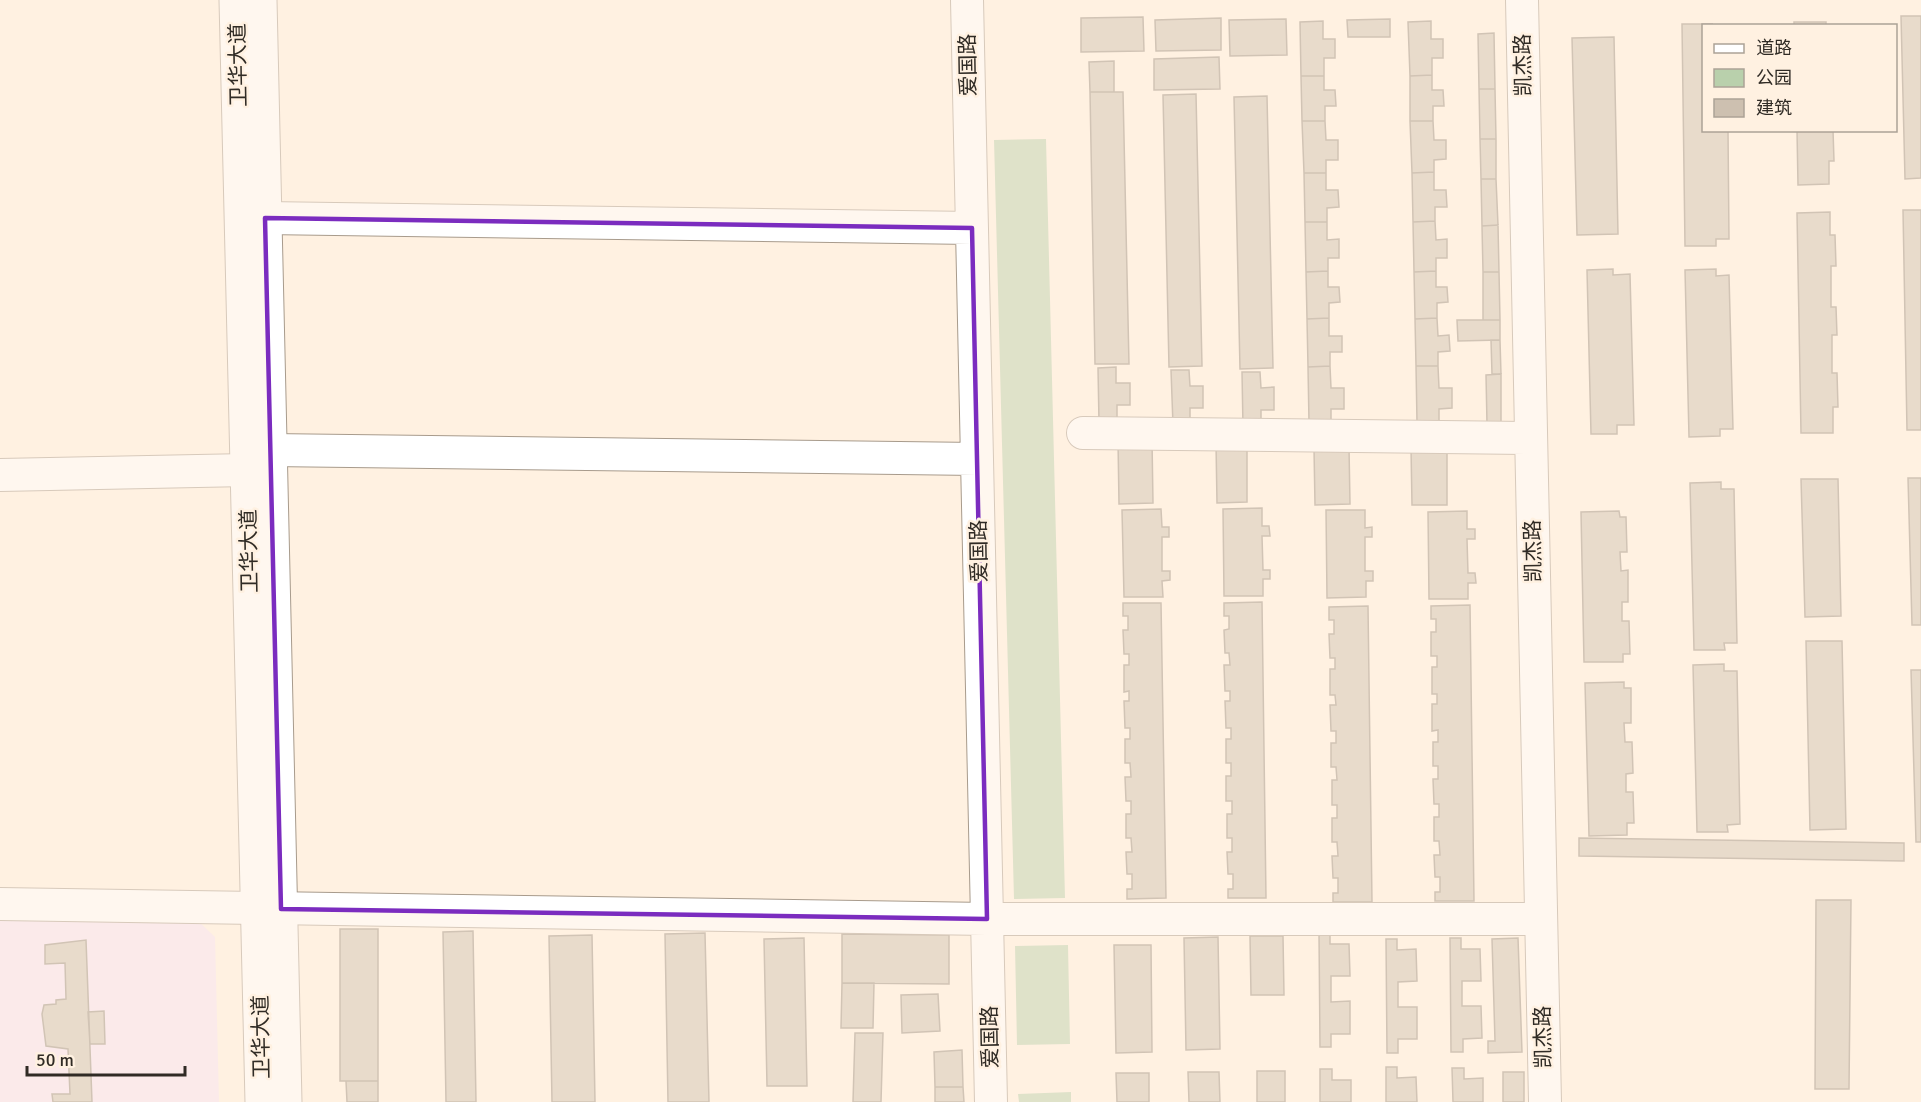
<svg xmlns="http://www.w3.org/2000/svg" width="1921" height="1102" font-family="Signika,'Noto Sans SC',sans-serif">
<rect width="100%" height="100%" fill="#fff1e1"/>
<path fill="#f5e3f3" d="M 0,919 L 197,920 L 215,937 L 219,1102 L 0,1102 Z"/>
<path fill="#b9d0ac" d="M 1046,139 L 1065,898 L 1014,899 L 994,140 Z
M 1068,945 L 1070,1044 L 1017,1045 L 1015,946 Z
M 1071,1092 L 1071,1102 L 1019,1102 L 1018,1094 Z"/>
<path fill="#cdc0b0" stroke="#9a8e7f" stroke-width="1.5" d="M 1901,16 L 1921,16 L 1921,178 L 1905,179 Z
M 1143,17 L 1144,51 L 1081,52 L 1081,18 Z
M 1221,18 L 1221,50 L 1156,51 L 1155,20 Z
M 1286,19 L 1287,55 L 1230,56 L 1229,20 Z
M 1390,19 L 1390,37 L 1348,37 L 1347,20 Z
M 1323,21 L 1323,39 L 1335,39 L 1335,58 L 1324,58 L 1324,76 L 1301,76 L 1300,22 Z
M 1431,21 L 1431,39 L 1443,39 L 1443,58 L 1432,58 L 1432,75 L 1410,76 L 1408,22 Z
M 1794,22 L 1826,22 L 1826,26 L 1794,26 Z
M 1682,24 L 1713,24 L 1704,26 L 1704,130 L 1728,130 L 1729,239 L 1716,239 L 1716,246 L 1685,246 Z
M 1494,33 L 1495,89 L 1479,89 L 1478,34 Z
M 1614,37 L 1618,234 L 1577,235 L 1572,38 Z
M 1219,57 L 1220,89 L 1154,90 L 1154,59 Z
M 1114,61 L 1114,92 L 1090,92 L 1089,62 Z
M 1432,75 L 1432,90 L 1443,90 L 1444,106 L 1433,106 L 1433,121 L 1410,121 L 1410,76 Z
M 1301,76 L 1324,76 L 1324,90 L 1335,90 L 1336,106 L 1325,106 L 1325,121 L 1302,121 Z
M 1479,89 L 1495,89 L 1496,139 L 1480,139 Z
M 1090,92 L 1123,92 L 1129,364 L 1095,364 Z
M 1196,94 L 1202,366 L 1169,367 L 1163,95 Z
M 1267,96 L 1273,368 L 1240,369 L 1234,97 Z
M 1302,121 L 1325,121 L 1326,140 L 1338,140 L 1338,160 L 1326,160 L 1326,173 L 1304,173 Z
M 1410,121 L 1433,121 L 1434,140 L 1446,140 L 1446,159 L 1434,160 L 1434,172 L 1412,173 Z
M 1797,130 L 1833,130 L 1834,161 L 1829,161 L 1829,184 L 1798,185 Z
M 1480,139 L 1496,139 L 1496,179 L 1481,179 Z
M 1434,172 L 1434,190 L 1446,190 L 1447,207 L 1435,207 L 1435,221 L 1413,222 L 1412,173 Z
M 1304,173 L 1326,173 L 1326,190 L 1338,190 L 1339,207 L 1327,208 L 1327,222 L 1305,222 Z
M 1481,179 L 1496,179 L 1498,225 L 1482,226 Z
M 1903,210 L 1921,210 L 1921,430 L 1907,430 Z
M 1830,212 L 1830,235 L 1835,235 L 1836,266 L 1831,266 L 1831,307 L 1836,307 L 1837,335 L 1832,335 L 1832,373 L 1837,373 L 1838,407 L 1833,407 L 1833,433 L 1801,433 L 1797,213 Z
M 1435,221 L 1436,240 L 1447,239 L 1447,258 L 1436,258 L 1436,271 L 1414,272 L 1413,222 Z
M 1305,222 L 1327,222 L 1327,240 L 1339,239 L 1339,258 L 1328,258 L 1328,271 L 1306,272 Z
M 1498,225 L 1499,272 L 1483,272 L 1482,226 Z
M 1613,269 L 1613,275 L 1630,274 L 1634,425 L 1617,425 L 1617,434 L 1591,434 L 1587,270 Z
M 1716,269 L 1716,276 L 1729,275 L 1733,429 L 1720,429 L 1720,436 L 1689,437 L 1685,270 Z
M 1328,271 L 1328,287 L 1339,287 L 1340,302 L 1329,303 L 1329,318 L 1307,319 L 1306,272 Z
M 1436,271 L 1436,287 L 1447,287 L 1448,302 L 1437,303 L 1437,318 L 1415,319 L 1414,272 Z
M 1483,272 L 1499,272 L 1500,320 L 1483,320 Z
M 1329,318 L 1329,336 L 1342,336 L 1342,352 L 1330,352 L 1330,366 L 1308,367 L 1307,319 Z
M 1437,318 L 1438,336 L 1449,335 L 1450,351 L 1438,352 L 1438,366 L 1416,366 L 1415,319 Z
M 1457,320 L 1500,320 L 1500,340 L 1458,341 Z
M 1491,340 L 1500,340 L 1501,374 L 1492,374 Z
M 1330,366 L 1331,388 L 1344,388 L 1344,409 L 1331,409 L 1331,422 L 1309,422 L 1308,367 Z
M 1416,366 L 1438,366 L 1439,388 L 1452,388 L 1452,408 L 1439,409 L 1439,422 L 1417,422 Z
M 1116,367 L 1116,383 L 1130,383 L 1130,405 L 1117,405 L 1117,422 L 1099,422 L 1098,368 Z
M 1171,370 L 1189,370 L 1190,386 L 1203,386 L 1203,408 L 1190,408 L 1190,425 L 1173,425 Z
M 1242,372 L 1260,372 L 1261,388 L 1274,387 L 1274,410 L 1261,410 L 1261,426 L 1243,427 Z
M 1501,374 L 1501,424 L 1487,424 L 1486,375 Z
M 1118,440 L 1152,440 L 1153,503 L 1119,504 Z
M 1216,443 L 1247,443 L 1247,502 L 1217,503 Z
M 1349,447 L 1350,504 L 1315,505 L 1314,448 Z
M 1447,447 L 1447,505 L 1412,505 L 1411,448 Z
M 1908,478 L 1921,478 L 1921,625 L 1912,625 Z
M 1801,479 L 1838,479 L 1841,616 L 1805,617 Z
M 1721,482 L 1721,489 L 1734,489 L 1737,643 L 1724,643 L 1725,650 L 1694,650 L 1690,483 Z
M 1262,508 L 1262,526 L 1269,526 L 1270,536 L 1262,536 L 1263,570 L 1270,570 L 1270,579 L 1263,579 L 1263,596 L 1224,596 L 1223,509 Z
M 1161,509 L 1162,527 L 1169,527 L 1169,537 L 1162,537 L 1162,571 L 1170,571 L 1170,580 L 1162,581 L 1163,597 L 1124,597 L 1122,510 Z
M 1326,510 L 1365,510 L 1365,528 L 1372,527 L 1372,537 L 1365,537 L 1365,571 L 1373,571 L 1373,581 L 1366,581 L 1366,597 L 1327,598 Z
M 1467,511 L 1467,529 L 1475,529 L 1475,539 L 1467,539 L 1468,573 L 1475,573 L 1476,583 L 1468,583 L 1468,599 L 1429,599 L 1428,512 Z
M 1619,511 L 1620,517 L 1626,517 L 1627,552 L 1620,552 L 1621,571 L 1628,570 L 1628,602 L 1622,602 L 1622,621 L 1629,621 L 1630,654 L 1623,654 L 1623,662 L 1584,662 L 1581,512 Z
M 1262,602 L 1266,898 L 1228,898 L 1228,889 L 1233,889 L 1233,874 L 1228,874 L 1227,852 L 1232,852 L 1232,838 L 1227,838 L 1227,814 L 1232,814 L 1232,801 L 1226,801 L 1226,776 L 1231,776 L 1231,763 L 1226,763 L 1226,739 L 1231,739 L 1231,728 L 1226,728 L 1225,701 L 1230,701 L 1230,691 L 1225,691 L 1224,665 L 1230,665 L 1229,653 L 1225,653 L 1224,630 L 1229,629 L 1229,616 L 1224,616 L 1224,603 Z
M 1123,603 L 1161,603 L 1166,898 L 1127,899 L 1127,889 L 1132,889 L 1132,874 L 1127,874 L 1126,852 L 1132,852 L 1131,838 L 1126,838 L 1126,814 L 1131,814 L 1131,801 L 1126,801 L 1125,777 L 1131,777 L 1130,763 L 1125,763 L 1125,739 L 1130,739 L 1130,728 L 1125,728 L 1124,701 L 1129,701 L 1129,691 L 1124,692 L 1124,665 L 1129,665 L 1129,654 L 1124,654 L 1123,630 L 1128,630 L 1128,616 L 1123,616 Z
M 1470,605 L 1474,901 L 1435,901 L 1435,892 L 1440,892 L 1440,877 L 1435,877 L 1434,855 L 1440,855 L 1439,841 L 1434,841 L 1434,817 L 1439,817 L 1439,804 L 1434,804 L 1433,779 L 1438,779 L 1438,766 L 1433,766 L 1433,742 L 1438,742 L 1438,730 L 1432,731 L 1432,704 L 1437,704 L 1437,694 L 1432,694 L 1432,667 L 1437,667 L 1437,656 L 1431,656 L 1431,632 L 1436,632 L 1436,619 L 1431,619 L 1431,606 Z
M 1368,606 L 1372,902 L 1333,902 L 1333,893 L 1338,893 L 1338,878 L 1333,878 L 1332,856 L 1338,856 L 1337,842 L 1332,842 L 1332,818 L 1337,818 L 1337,805 L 1332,805 L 1332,780 L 1337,780 L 1336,767 L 1331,767 L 1331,743 L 1336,743 L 1336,731 L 1331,731 L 1330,705 L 1336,705 L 1335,695 L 1330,695 L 1330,669 L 1335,669 L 1335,658 L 1330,658 L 1329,634 L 1334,634 L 1334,620 L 1329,620 L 1329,607 Z
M 1806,641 L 1842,641 L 1846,829 L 1810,830 Z
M 1724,664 L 1724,671 L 1737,671 L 1740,824 L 1727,825 L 1728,832 L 1697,832 L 1693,665 Z
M 1911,670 L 1921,670 L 1921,842 L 1916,842 Z
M 1624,682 L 1624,688 L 1631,688 L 1631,723 L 1624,723 L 1625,742 L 1632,742 L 1633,773 L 1626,774 L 1626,792 L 1633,792 L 1634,823 L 1627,823 L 1627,835 L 1589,836 L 1585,683 Z
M 1579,838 L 1904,843 L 1904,861 L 1579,856 Z
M 1816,900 L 1851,900 L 1849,1089 L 1815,1089 Z
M 340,929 L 378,929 L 378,1081 L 340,1081 Z
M 473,931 L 476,1102 L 446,1102 L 443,932 Z
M 705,933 L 709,1102 L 668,1102 L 665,934 Z
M 1319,933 L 1330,933 L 1330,944 L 1349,944 L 1350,976 L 1331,976 L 1331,1002 L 1350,1001 L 1350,1034 L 1331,1034 L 1331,1047 L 1320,1047 Z
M 842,934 L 949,935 L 949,984 L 842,983 Z
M 592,935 L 595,1102 L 552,1102 L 549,936 Z
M 1250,936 L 1283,936 L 1284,995 L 1251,995 Z
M 1218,937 L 1220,1049 L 1186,1050 L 1184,938 Z
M 804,938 L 807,1086 L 767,1086 L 764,939 Z
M 1450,938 L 1461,938 L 1461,949 L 1480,949 L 1481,981 L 1462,981 L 1462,1006 L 1481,1006 L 1482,1038 L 1463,1039 L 1463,1052 L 1451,1052 Z
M 1518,938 L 1522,1052 L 1488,1053 L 1488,1041 L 1495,1041 L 1492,939 Z
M 1386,939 L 1397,939 L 1397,950 L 1416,949 L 1417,981 L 1398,982 L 1398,1007 L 1417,1007 L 1417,1039 L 1398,1039 L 1398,1053 L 1387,1053 Z
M 86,940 L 92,1102 L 53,1102 L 52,1094 L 70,1094 L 68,1049 L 46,1046 L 42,1014 L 44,1005 L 56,1004 L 56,1000 L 66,999 L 65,963 L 45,964 L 45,945 Z
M 1114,945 L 1151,945 L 1152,1052 L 1116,1053 Z
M 842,983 L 874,983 L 873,1028 L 841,1028 Z
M 938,994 L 940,1031 L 902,1033 L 901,995 Z
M 104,1011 L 105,1044 L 90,1044 L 88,1012 Z
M 855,1033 L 883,1033 L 881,1102 L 853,1102 Z
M 962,1050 L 963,1087 L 935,1087 L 934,1052 Z
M 1386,1067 L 1397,1067 L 1397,1078 L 1416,1077 L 1417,1102 L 1386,1102 Z
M 1452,1068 L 1464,1068 L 1464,1079 L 1483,1078 L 1483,1102 L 1453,1102 Z
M 1320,1069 L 1332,1069 L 1332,1080 L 1351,1080 L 1351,1102 L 1320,1102 Z
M 1257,1071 L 1285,1071 L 1285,1102 L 1257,1102 Z
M 1188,1072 L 1219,1072 L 1220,1102 L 1189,1102 Z
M 1503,1072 L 1524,1072 L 1524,1102 L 1503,1102 Z
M 1116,1073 L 1149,1073 L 1149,1102 L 1117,1102 Z
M 346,1081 L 378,1081 L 378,1102 L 347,1102 Z
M 935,1087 L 963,1087 L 964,1102 L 935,1102 Z"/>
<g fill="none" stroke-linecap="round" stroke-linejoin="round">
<defs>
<path id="minor" d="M 967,0 L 991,1102
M 1522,0 L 1545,1102
M 265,218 L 972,228
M 1083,433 L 1531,438
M 270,450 L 977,459
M 0,475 L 247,470
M 0,904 L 987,919 L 1541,919"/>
<path id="major" d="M 236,0 L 262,1102
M 260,0 L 285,1102"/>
</defs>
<use href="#minor" stroke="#a89b8c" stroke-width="34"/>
<use href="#major" stroke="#a89b8c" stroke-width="35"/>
<use href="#minor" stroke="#fff" stroke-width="32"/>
<use href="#major" stroke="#fff" stroke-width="33"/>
</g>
<path d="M0 0H1921V1102H0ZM 265,218 L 972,228 L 987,919 L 281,909 Z" fill="#fff1e1" fill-opacity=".55" fill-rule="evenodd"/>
<path fill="none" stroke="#7b2cbf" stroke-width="4.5" stroke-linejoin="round" d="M 265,218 L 972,228 L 987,919 L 281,909 Z"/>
<g text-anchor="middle" stroke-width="5" stroke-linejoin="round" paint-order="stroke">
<g font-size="21" fill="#302b25" stroke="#fff1e1">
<text transform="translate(238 65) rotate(-91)" y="7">卫华大道</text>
<text transform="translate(968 65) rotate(-91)" y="7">爱国路</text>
<text transform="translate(1523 65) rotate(-91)" y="7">凯杰路</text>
<text transform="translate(249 551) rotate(-91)" y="7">卫华大道</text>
<text transform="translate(979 551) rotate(-91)" y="7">爱国路</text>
<text transform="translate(1533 551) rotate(-91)" y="7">凯杰路</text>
<text transform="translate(261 1037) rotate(-91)" y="7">卫华大道</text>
<text transform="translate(990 1037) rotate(-91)" y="7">爱国路</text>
<text transform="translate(1543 1037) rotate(-91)" y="7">凯杰路</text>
</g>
</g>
<rect x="1702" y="24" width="195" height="108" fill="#fff1e1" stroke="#aca296" stroke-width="1.5"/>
<rect x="1714" y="44" width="30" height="9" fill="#ffffff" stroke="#aca296" stroke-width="1.5"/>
<text x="1756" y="54" font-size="18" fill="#302b25">道路</text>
<rect x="1714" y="69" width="30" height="18" fill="#b9d0ac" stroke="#aca296" stroke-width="1.5"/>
<text x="1756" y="84" font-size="18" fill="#302b25">公园</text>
<rect x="1714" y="99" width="30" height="18" fill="#cdc0b0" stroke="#aca296" stroke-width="1.5"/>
<text x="1756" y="114" font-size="18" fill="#302b25">建筑</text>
<path d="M27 1066v9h158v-9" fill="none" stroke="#302b25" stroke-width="3"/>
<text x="36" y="1066" font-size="18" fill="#302b25" stroke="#fff1e1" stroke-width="4.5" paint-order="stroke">50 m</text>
</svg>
